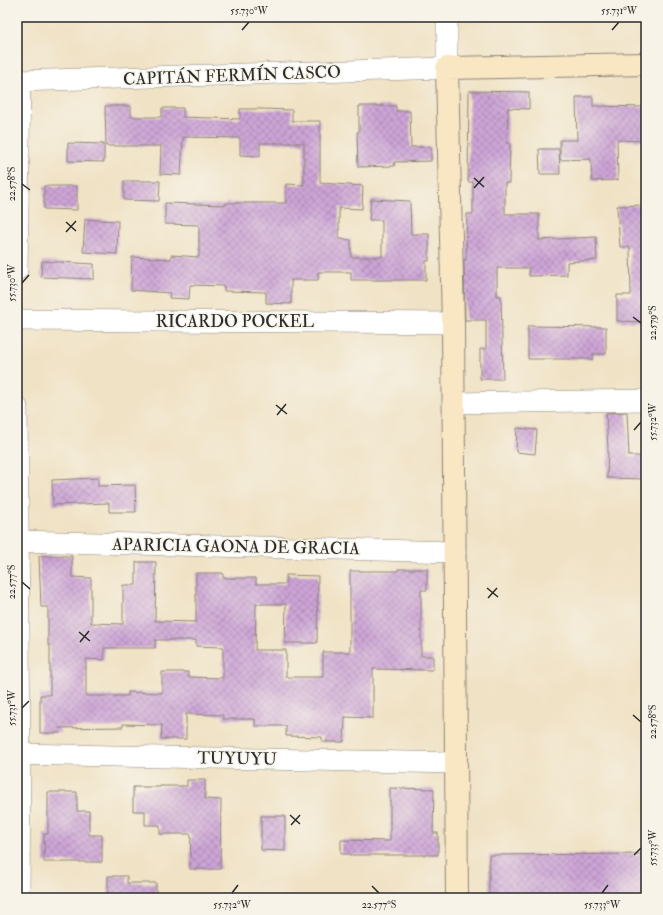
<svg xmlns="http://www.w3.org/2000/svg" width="663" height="915" font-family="'IM FELL Double Pica',serif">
<defs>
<pattern id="building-cross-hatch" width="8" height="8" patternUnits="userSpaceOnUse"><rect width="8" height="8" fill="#cda5d7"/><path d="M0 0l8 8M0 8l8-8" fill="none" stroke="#a787af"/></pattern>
</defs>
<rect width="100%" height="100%" fill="#f7f3e8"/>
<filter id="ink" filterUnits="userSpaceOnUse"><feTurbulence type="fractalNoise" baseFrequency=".025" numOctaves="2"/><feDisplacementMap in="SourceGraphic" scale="8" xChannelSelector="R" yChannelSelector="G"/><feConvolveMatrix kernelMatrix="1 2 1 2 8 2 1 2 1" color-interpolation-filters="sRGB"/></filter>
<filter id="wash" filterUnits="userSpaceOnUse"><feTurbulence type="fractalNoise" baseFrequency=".012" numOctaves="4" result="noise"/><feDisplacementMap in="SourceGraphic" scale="16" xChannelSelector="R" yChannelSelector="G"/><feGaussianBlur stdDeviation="0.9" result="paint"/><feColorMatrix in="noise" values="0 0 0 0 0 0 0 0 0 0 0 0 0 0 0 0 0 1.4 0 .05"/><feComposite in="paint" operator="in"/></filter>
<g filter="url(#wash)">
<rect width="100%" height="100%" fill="#f0e2c5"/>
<g id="blocks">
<path fill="url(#building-cross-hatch)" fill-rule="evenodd" d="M 469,91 L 529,92 L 529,109 L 508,108 L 507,143 L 510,143 L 509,183 L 505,183 L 505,214 L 539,214 L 539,240 L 596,237 L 597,260 L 567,262 L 567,275 L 529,276 L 529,268 L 497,268 L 497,296 L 501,296 L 503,379 L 480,379 L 480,349 L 486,349 L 486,320 L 465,320 L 464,260 L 466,260 L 467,214 L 473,214 L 473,182 L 468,182 Z
M 576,97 L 593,97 L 593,106 L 646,107 L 646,141 L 617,140 L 618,180 L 592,181 L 591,159 L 560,160 L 560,140 L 577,140 Z
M 105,106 L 131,106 L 131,117 L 162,117 L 162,108 L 183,108 L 183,117 L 240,119 L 240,109 L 260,109 L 292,110 L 292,121 L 320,121 L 320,183 L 363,186 L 362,209 L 339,208 L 339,239 L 351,240 L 351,257 L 382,257 L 382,220 L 369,220 L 371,199 L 410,201 L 411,234 L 429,234 L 429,261 L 426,261 L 426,280 L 351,280 L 351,272 L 318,272 L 318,280 L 291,280 L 291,304 L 266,303 L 266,292 L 224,291 L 224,286 L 190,285 L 189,299 L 169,298 L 170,293 L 131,290 L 132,257 L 171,259 L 171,255 L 199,257 L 199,225 L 165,224 L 165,203 L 226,205 L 226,203 L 286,203 L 286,184 L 304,185 L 304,143 L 260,143 L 260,156 L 240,155 L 240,138 L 183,137 L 181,175 L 160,174 L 161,146 L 106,146 Z
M 359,106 L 396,106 L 396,111 L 410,111 L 411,147 L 431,147 L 431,161 L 394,162 L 395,166 L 358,167 L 357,132 L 359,132 Z
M 68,143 L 104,144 L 104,162 L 68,161 Z
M 539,149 L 559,149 L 560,174 L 540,174 Z
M 124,181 L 160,181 L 159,201 L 124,200 Z
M 44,186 L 77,186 L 77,210 L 44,209 Z
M 646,205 L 646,322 L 617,321 L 617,295 L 631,295 L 630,247 L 620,247 L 617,206 Z
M 85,219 L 118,221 L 117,254 L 83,252 Z
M 42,261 L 94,264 L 94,279 L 41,277 Z
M 528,326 L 606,327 L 606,354 L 593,354 L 593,359 L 528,359 Z
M 627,412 L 629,456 L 646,456 L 646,479 L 607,478 L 608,449 L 606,413 Z
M 517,428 L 537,430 L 535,454 L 516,452 Z
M 98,478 L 98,486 L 135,485 L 136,512 L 109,512 L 109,503 L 53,505 L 52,480 Z
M 39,556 L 72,556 L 72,577 L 91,578 L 91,623 L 123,624 L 123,585 L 136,585 L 136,562 L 156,562 L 155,621 L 196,622 L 196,573 L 223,573 L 223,578 L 256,578 L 256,584 L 286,584 L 286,575 L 318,576 L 317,643 L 285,643 L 286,604 L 256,604 L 255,650 L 286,650 L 286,677 L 323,677 L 323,652 L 350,652 L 350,571 L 398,571 L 398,569 L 427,569 L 427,590 L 421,590 L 421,656 L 433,656 L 433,670 L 373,669 L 373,718 L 345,717 L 344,742 L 322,742 L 322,737 L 286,736 L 286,726 L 255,726 L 255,719 L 223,719 L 223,715 L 186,714 L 186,739 L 161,739 L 162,725 L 123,724 L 123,727 L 59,728 L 60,733 L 40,733 L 40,695 L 50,695 L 50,645 L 48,645 L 48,607 L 41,607 ZM 155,640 L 196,640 L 196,646 L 223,647 L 223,678 L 188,677 L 188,672 L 162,672 L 162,693 L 128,692 L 128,696 L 86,696 L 86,659 L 104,660 L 104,648 L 155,648 Z
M 187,780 L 205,780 L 205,799 L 221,800 L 220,869 L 190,869 L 191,834 L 160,834 L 160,825 L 145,825 L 145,811 L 133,811 L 133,787 L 160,787 L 160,786 L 187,786 Z
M 390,788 L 434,789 L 433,833 L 438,833 L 438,855 L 350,855 L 350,854 L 341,854 L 341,840 L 390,841 Z
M 48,792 L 77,792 L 77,811 L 89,811 L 89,835 L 102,835 L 102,862 L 44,862 L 44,834 L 48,834 Z
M 261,816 L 285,816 L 285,851 L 261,850 Z
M 646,854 L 646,898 L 489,898 L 489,855 Z
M 108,876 L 127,876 L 127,883 L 156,883 L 156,898 L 108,898 Z"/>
</g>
</g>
<g filter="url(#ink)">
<use href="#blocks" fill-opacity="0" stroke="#8e8678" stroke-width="1"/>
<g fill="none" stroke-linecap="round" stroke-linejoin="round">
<defs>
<path id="street" d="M 17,81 L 447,68 L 447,17
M 17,270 L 20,81
M 17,320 L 453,323
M 453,403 L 646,400
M 17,407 L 20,754 L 19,898
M 17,541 L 455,552
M 17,754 L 456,763"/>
<path id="secondary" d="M 457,898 L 453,323 L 447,68 L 646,64"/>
</defs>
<use href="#street" stroke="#8e8678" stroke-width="22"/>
<use href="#secondary" stroke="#8e8678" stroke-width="24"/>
<use href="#street" stroke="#fff" stroke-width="21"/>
<use href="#secondary" stroke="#f9e7c3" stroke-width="22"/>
</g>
</g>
<path fill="none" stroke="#2b2b2b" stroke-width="1.5" d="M 242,30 L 249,22M 612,30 L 619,22M 474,178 L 484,187M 22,184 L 30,190M 474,188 L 484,177M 66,222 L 76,231M 66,232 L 76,221M 22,283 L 29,275M 633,317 L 641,323M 276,405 L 287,414M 277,415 L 286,404M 634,430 L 641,422M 22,582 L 30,589M 487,588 L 498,597M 488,598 L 497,588M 79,632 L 90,641M 80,642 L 89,631M 22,708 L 29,701M 633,715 L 641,722M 290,815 L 300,824M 291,825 L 300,815M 634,855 L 641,848M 372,886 L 379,893M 232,893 L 238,885M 602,893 L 608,885"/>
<g text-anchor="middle" stroke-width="3" stroke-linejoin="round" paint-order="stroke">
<g font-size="17" fill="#2b2b2b" stroke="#f7f3e8">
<text transform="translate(232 75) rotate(-2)" y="6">CAPITÁN FERMÍN CASCO</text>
<text x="235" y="327">RICARDO POCKEL</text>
<text transform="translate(236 546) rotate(1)" y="6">APARICIA GAONA DE GRACIA</text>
<text transform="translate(237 758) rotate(1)" y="6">TUYUYU</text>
</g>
</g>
<rect width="663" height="915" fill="none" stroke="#f7f3e8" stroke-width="44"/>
<rect x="22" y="22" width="619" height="871" fill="none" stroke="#2b2b2b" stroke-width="1.5"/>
<g font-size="10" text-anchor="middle" fill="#2b2b2b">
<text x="249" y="14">55.730°W</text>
<text x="619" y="14">55.731°W</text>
<text transform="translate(11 184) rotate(-90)" y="4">22.578°S</text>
<text transform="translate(11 283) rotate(-90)" y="4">55.730°W</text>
<text transform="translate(652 323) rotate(-90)" y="4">22.579°S</text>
<text transform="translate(652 422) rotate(-90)" y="4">55.732°W</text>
<text transform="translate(11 582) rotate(-90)" y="4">22.577°S</text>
<text transform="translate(11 708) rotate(-90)" y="4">55.731°W</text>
<text transform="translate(652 722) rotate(-90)" y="4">22.578°S</text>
<text transform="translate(652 848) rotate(-90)" y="4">55.733°W</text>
<text x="232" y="908">55.732°W</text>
<text x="379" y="908">22.577°S</text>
<text x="602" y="908">55.733°W</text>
</g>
</svg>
